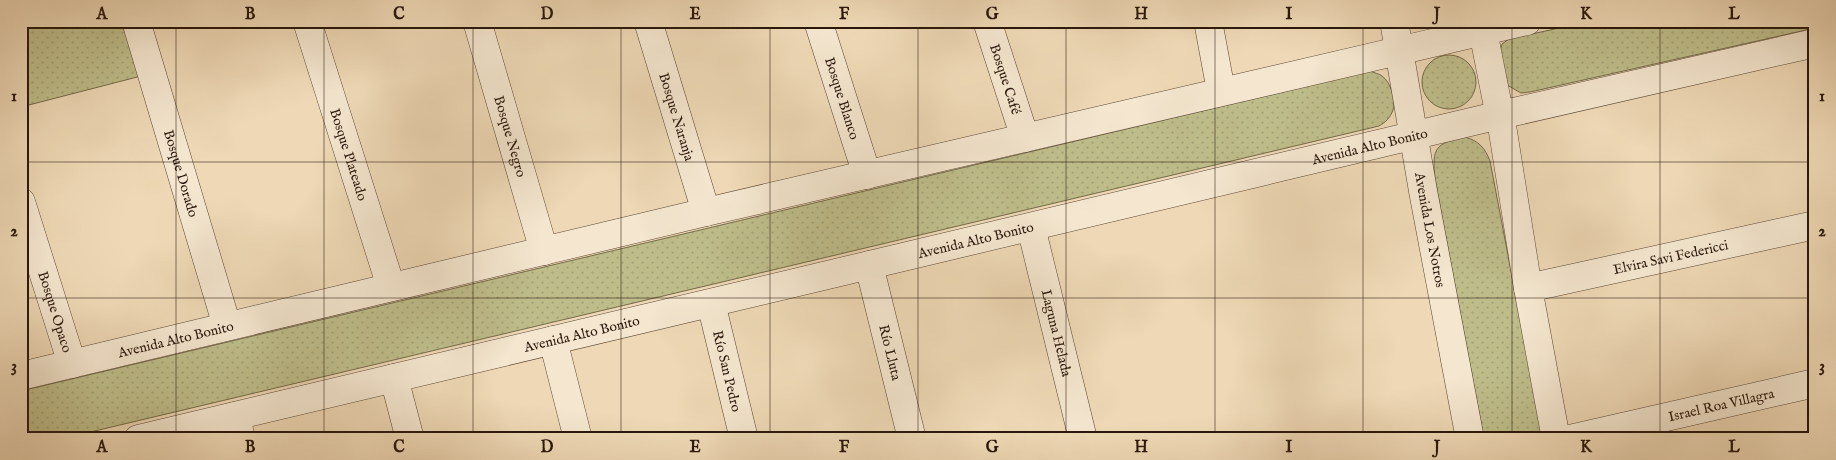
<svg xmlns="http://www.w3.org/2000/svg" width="1836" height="460" font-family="'IM FELL English',serif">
<defs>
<pattern id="grass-dots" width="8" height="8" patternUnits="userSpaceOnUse" patternTransform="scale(1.25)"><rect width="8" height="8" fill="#bebd8a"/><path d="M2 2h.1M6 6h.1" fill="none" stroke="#a3a276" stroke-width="1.8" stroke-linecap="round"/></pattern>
</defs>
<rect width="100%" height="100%" fill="#eed8b5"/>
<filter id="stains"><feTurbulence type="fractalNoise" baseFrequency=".004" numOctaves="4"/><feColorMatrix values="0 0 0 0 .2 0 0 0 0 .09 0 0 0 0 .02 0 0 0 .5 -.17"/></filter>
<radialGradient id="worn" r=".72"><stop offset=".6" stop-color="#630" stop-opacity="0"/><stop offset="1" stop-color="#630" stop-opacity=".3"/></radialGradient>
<path fill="url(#grass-dots)" stroke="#746a4a" d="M 21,21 L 130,21 L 145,75 L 21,107 Z
M 1591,21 L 1815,21 L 1815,28 L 1530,92 L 1521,93 L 1507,85 L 1500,52 L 1502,44 L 1509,39 Z
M1422 82a27 27 0 1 1 54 0a27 27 0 1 1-54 0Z
M 1371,71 C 1374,73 1380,74 1382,76 C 1391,82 1396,101 1393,110 C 1390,118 1386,122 1379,126 L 61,439 L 21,439 L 21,391 Z
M 1465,137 C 1479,141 1485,148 1490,161 L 1543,439 L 1484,439 L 1435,179 C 1432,147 1435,144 1465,137 Z"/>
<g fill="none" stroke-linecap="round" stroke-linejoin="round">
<defs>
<g id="minor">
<path id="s1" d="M 136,21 L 227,326"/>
<path id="s2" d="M 307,21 L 391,287"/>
<path id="s3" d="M 477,21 L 544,251"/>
<path id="s4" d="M 648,21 L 706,212"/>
<path id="s5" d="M 818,21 L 867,175"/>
<path id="s6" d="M 987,21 L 1025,138"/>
<path d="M 1208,21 L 1221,91"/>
<path id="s7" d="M 1394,21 L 1423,191 L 1470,439"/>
<path d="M 1481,21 L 1503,132 L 1528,288 L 1556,439"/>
<path id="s8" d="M 21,202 L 72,364"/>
<path id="s9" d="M 1031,227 L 1083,439"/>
<path id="s10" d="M 869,265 L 912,439"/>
<path id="s11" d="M 1528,288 L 1815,225"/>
<path id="s12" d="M 711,303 L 744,439"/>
<path d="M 553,340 L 578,439"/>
<path id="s13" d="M 21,376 L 706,212 L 1527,21"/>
<path d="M 394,378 L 410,439"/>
<path d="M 236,416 L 241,439"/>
<path id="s14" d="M 138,439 L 1500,115 L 1815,43"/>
<path id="s15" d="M 1570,439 L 1815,383"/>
</g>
</defs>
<use href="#minor" stroke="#5b4736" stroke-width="29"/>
<use href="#minor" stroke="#f4e6cf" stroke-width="28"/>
</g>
<path fill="none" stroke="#2a170b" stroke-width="1" stroke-opacity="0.55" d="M 176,21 L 176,439M 324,21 L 324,439M 473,21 L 473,439M 621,21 L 621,439M 770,21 L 770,439M 918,21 L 918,439M 1066,21 L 1066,439M 1215,21 L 1215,439M 1363,21 L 1363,439M 1512,21 L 1512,439M 1660,21 L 1660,439M 21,162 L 1815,162M 21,298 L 1815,298"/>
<g text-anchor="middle" stroke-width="4" stroke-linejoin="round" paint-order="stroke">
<g font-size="14" fill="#2a170b" stroke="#f4e6cf">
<text dy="5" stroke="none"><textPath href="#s6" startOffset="61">Bosque Café</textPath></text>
<text dy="5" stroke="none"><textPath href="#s5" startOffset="81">Bosque Blanco</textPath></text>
<text dy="5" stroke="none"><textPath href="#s4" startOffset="100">Bosque Naranja</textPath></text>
<text dy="5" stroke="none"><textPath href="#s3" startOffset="120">Bosque Negro</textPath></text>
<text dy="5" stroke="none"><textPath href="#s14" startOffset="1266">Avenida Alto Bonito</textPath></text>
<text dy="5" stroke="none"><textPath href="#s2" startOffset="140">Bosque Plateado</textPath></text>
<text dy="5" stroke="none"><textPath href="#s1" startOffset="159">Bosque Dorado</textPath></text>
<text dy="5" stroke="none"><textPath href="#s7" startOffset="212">Avenida Los Notros</textPath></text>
<text dy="5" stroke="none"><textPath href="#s14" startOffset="861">Avenida Alto Bonito</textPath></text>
<text dy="5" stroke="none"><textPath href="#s11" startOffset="146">Elvira Savi Federicci</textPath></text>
<text dy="5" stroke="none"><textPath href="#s8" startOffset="115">Bosque Opaco</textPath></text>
<text dy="5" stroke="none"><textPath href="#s14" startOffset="456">Avenida Alto Bonito</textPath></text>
<text dy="5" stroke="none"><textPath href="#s9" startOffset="109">Laguna Helada</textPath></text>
<text dy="5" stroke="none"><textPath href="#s13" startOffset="159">Avenida Alto Bonito</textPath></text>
<text dy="5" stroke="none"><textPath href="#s10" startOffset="90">Río Lluta</textPath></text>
<text dy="5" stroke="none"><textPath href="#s12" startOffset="70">Río San Pedro</textPath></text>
<text dy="5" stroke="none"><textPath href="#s15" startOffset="155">Israel Roa Villagra</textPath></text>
</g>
</g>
<rect width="1836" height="460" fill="none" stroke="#eed8b5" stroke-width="55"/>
<rect x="28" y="28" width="1780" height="404" fill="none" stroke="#2a170b" stroke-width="2"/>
<g font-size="16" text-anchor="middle" font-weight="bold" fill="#2a170b">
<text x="102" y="19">A</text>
<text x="250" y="19">B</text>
<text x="399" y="19">C</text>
<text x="547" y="19">D</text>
<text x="695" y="19">E</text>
<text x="844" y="19">F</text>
<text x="992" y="19">G</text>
<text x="1141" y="19">H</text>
<text x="1289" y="19">I</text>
<text x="1437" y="19">J</text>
<text x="1586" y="19">K</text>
<text x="1734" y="19">L</text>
<text x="14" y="101">1</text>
<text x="1822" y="101">1</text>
<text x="14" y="236">2</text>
<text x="1822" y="236">2</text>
<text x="14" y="371">3</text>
<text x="1822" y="371">3</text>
<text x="102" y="452">A</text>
<text x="250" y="452">B</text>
<text x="399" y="452">C</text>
<text x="547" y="452">D</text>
<text x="695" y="452">E</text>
<text x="844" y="452">F</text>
<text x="992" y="452">G</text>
<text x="1141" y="452">H</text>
<text x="1289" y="452">I</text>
<text x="1437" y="452">J</text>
<text x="1586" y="452">K</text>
<text x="1734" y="452">L</text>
</g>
<rect width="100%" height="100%" filter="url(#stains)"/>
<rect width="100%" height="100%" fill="url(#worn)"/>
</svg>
